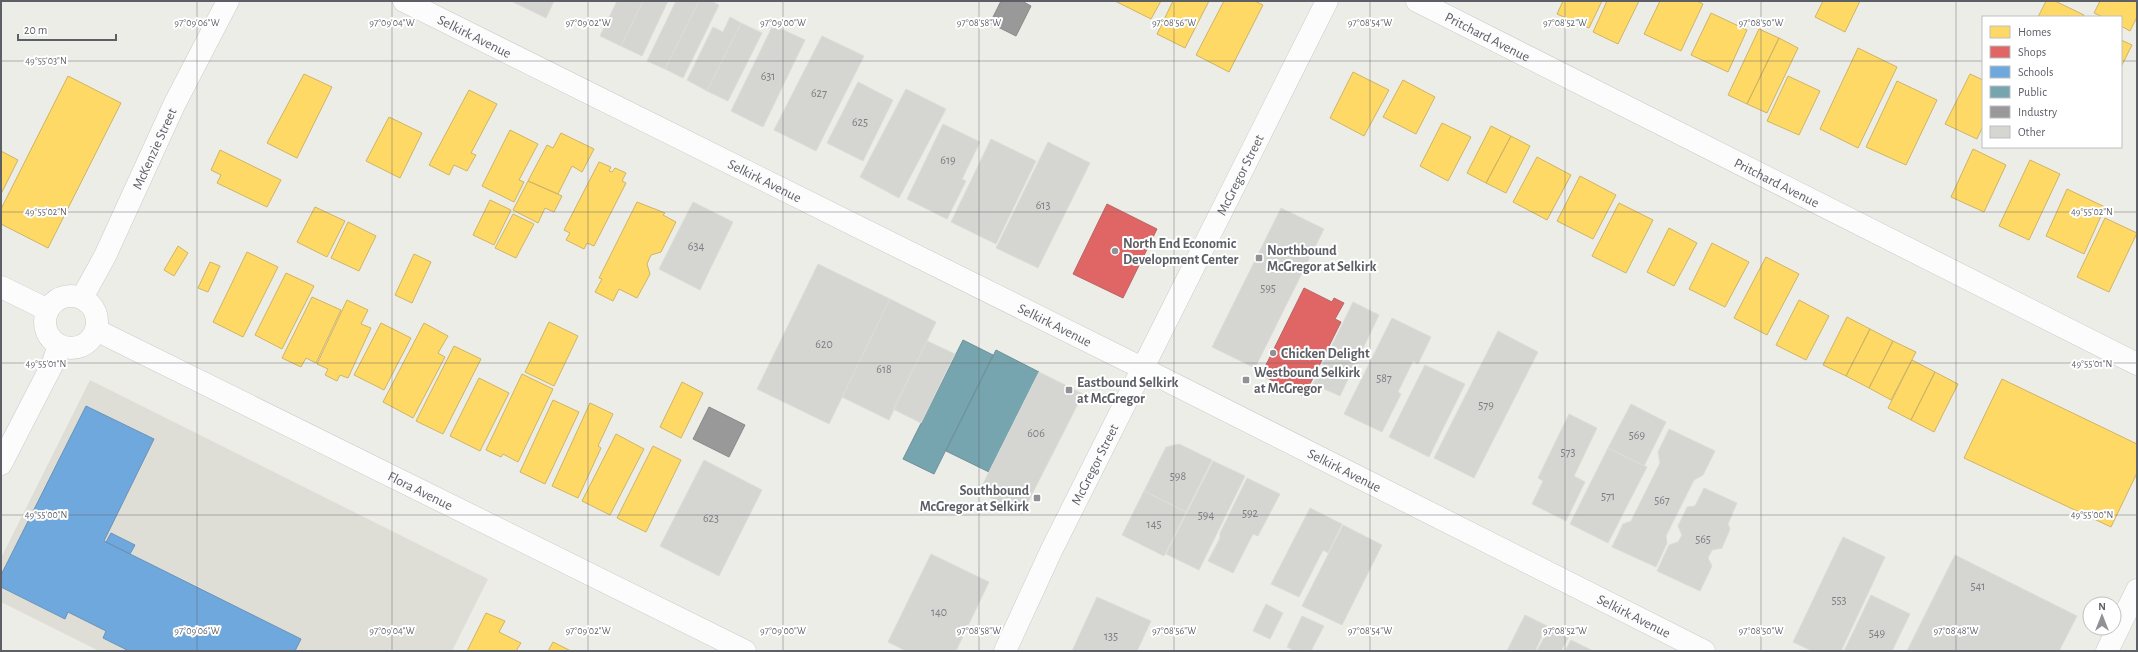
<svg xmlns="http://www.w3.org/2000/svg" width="2138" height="652" font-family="'Alegreya Sans',sans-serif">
<rect width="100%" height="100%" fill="#edede8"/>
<path fill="#deded6" d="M 90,380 L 488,579 L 452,651 L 99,651 L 1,602 L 1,558 Z"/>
<path fill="#ffd966" stroke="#ceb466" d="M 1115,1 L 1161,1 L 1151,19 Z
M 1173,1 L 1209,1 L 1185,48 L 1157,34 Z
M 1224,1 L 1255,1 L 1263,5 L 1229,72 L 1196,55 Z
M 1563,1 L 1602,1 L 1589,28 L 1557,14 Z
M 1607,1 L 1639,1 L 1618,44 L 1593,32 Z
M 1660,1 L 1697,1 L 1703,4 L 1681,51 L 1644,34 Z
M 1823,1 L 1860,1 L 1845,32 L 1815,17 Z
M 2046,1 L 2055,1 L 2084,15 L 2083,17 L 2038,17 Z
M 2100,1 L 2137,1 L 2137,17 L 2130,31 L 2121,26 L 2121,17 L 2103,17 L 2094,13 Z
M 1711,13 L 1747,30 L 1728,72 L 1691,55 Z
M 1759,29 L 1779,38 L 1747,104 L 1728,95 Z
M 1779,38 L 1798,48 L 1767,113 L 1747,104 Z
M 2121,40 L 2132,45 L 2121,67 Z
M 1858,48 L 1897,67 L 1858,148 L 1820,129 Z
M 1353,72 L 1389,90 L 1364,136 L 1330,118 Z
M 304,74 L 332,87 L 297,158 L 267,143 Z
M 1970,74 L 1983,80 L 1983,126 L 1977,139 L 1945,124 Z
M 68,76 L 121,103 L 48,248 L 1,224 L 1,209 Z
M 1788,76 L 1820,91 L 1799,135 L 1767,121 Z
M 1403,80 L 1435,97 L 1416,134 L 1383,117 Z
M 1897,81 L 1937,100 L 1906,165 L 1866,147 Z
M 469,90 L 497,104 L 471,153 L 476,155 L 467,171 L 454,165 L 449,175 L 429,165 Z
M 389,117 L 422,133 L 400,178 L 366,161 Z
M 1442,123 L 1471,137 L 1448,181 L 1420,166 Z
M 1491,126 L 1511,136 L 1486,183 L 1467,173 Z
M 510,130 L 538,144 L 519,180 L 524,182 L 514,202 L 482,186 Z
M 561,133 L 594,149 L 582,172 L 572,166 L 558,194 L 528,181 L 547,145 L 553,148 Z
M 1511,136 L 1530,146 L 1506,193 L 1486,183 Z
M 1973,149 L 2006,165 L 1984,212 L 1951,197 Z
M 220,150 L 281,180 L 267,207 L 217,183 L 221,175 L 211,170 Z
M 1,151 L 18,160 L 1,194 Z
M 1537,157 L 1571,175 L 1547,220 L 1513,202 Z
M 2030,160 L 2060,174 L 2029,240 L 1999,226 Z
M 599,162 L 611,167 L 609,171 L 612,172 L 615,168 L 626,173 L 622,181 L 626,183 L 594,246 L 587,243 L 584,249 L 566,240 L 570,233 L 564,230 Z
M 1580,176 L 1616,195 L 1593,239 L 1557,221 Z
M 528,181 L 562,196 L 554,212 L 545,208 L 538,223 L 513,210 Z
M 2067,189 L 2105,207 L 2084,254 L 2046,236 Z
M 490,200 L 511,210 L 494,245 L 473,235 Z
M 637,202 L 665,213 L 663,215 L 676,222 L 661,252 L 651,255 L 647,264 L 650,274 L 637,298 L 619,289 L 613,301 L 595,292 L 602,279 L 599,278 Z
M 1619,203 L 1653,220 L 1626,273 L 1592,256 Z
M 315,207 L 345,221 L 327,257 L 297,242 Z
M 513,214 L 534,224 L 516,258 L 495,248 Z
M 2105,218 L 2137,233 L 2109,292 L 2077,277 Z
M 348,222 L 376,236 L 359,271 L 331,258 Z
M 1669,228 L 1697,243 L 1674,286 L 1647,272 Z
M 1712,243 L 1749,262 L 1725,307 L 1689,289 Z
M 178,246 L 188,253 L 174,276 L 164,270 Z
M 247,252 L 278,267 L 243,337 L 213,322 Z
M 414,254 L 431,262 L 412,303 L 395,295 Z
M 1766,257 L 1799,274 L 1767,335 L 1734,318 Z
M 210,262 L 220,266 L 208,292 L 198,288 Z
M 286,273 L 314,286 L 282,349 L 255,335 Z
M 312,297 L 341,310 L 316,363 L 306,358 L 301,367 L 282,358 Z
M 347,300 L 368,310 L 361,324 L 371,328 L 348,378 L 340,375 L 337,381 L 325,375 L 328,369 L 317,364 Z
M 1799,300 L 1829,316 L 1806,360 L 1776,345 Z
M 1847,317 L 1870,329 L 1846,376 L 1823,365 Z
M 549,322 L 578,336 L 554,386 L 525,372 Z
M 381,323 L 411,338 L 384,390 L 354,375 Z
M 424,323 L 448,336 L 438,353 L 445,357 L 413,418 L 383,402 Z
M 1870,329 L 1893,341 L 1869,388 L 1846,376 Z
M 1893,341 L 1916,352 L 1891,400 L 1869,388 Z
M 454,346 L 481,359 L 443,434 L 416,421 Z
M 1912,360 L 1935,372 L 1911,420 L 1888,408 Z
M 1935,372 L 1958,384 L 1934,432 L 1911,420 Z
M 522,374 L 553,389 L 518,462 L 503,454 L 501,457 L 486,450 Z
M 479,378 L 509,393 L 480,451 L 450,436 Z
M 2002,379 L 2137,444 L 2137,473 L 2111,527 L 1964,458 Z
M 682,382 L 703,393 L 681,438 L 660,427 Z
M 553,400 L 579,412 L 545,484 L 520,472 Z
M 590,403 L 613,414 L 598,446 L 601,448 L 578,498 L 552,486 Z
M 616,434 L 644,449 L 610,515 L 582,501 Z
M 653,446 L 681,460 L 646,532 L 617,518 Z
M 486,613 L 505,621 L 499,632 L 521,643 L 516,651 L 467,651 Z
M 553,642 L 571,651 L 548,651 Z"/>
<path fill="#e06666" stroke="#b96466" d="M 1107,204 L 1157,229 L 1123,298 L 1073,274 Z
M 1304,288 L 1332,302 L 1334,298 L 1344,303 L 1335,319 L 1341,322 L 1304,396 L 1261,375 Z"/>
<path fill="#6fa8dc" stroke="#6a92b9" d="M 86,406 L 154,439 L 104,541 L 301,639 L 295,651 L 129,651 L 103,638 L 106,631 L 68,612 L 65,619 L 1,587 L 1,575 Z
M 111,533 L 135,545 L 130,554 L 106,542 Z"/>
<path fill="#76a5af" stroke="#6e9099" d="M 963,340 L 993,355 L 934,474 L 903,459 Z
M 996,350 L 1039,372 L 989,472 L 946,451 Z"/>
<path fill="#999" stroke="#87888a" d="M 1001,1 L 1022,1 L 1031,6 L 1016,36 L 990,23 Z
M 709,407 L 745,425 L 729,457 L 693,439 Z"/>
<path fill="#d5d5d2" stroke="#dddcd7" d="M 511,1 L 554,1 L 546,18 Z
M 617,1 L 643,1 L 621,46 L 600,36 Z
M 643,1 L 668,1 L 642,56 L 621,46 Z
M 676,1 L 699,1 L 665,69 L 647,61 Z
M 699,1 L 711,1 L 719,5 L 683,78 L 665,69 Z
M 730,17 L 741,23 L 707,91 L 687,80 L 713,27 L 723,32 Z
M 741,23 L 762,33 L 728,101 L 707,91 Z
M 773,25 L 805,40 L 763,127 L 731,111 Z
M 822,36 L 864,56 L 816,151 L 774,130 Z
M 858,82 L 893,100 L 863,161 L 827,143 Z
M 906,89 L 946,109 L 899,198 L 860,177 Z
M 943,124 L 980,142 L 962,179 L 966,181 L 947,219 L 907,199 Z
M 991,139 L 1036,161 L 996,244 L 951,222 Z
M 1048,142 L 1090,163 L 1038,268 L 996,248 Z
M 693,202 L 733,222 L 700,290 L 659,269 Z
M 1281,208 L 1324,229 L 1255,368 L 1212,347 Z
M 818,264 L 890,299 L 829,424 L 757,389 Z
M 890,299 L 936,322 L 889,420 L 842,397 Z
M 1353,302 L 1379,315 L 1340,396 L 1313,384 Z
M 1392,318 L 1431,337 L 1418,364 L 1413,361 L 1398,392 L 1401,394 L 1382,432 L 1344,414 Z
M 1498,331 L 1538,352 L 1474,478 L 1434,458 Z
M 927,341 L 955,354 L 921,423 L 893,409 Z
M 1425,365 L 1465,384 L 1429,457 L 1389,437 Z
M 1039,372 L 1083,394 L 1022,514 L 979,492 Z
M 1631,404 L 1666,422 L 1644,466 L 1608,448 Z
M 1569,414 L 1597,428 L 1574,476 L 1585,482 L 1566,521 L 1532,504 L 1543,481 L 1538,478 Z
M 1669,429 L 1715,451 L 1703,475 L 1694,480 L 1666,536 L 1667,543 L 1656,567 L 1612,547 L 1623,524 L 1631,521 L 1660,463 L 1658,452 Z
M 1179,444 L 1212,460 L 1186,512 L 1144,491 L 1166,447 Z
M 1608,448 L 1647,467 L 1608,543 L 1570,524 Z
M 704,460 L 762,490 L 719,576 L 660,546 Z
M 1213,461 L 1245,476 L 1199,570 L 1166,554 Z
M 1247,478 L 1280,494 L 1258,536 L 1253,534 L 1233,573 L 1208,561 L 1220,538 L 1220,533 Z
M 1704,488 L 1737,503 L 1728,524 L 1730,529 L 1722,548 L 1712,550 L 1708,558 L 1712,566 L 1700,591 L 1657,571 L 1669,545 L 1678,542 L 1682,535 L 1678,526 L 1687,507 L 1695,506 Z
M 1144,491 L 1186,512 L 1164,556 L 1122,535 Z
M 1310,508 L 1342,524 L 1328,553 L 1323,550 L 1299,597 L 1271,584 Z
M 1343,525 L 1382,545 L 1342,625 L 1302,606 Z
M 1843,537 L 1885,557 L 1841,651 L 1812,651 L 1793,642 Z
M 931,554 L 989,582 L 956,651 L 906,651 L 888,642 Z
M 1955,555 L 2077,616 L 2059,651 L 1907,651 Z
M 1871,595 L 1910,614 L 1892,651 L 1844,651 Z
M 1097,597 L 1151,621 L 1137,651 L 1072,651 Z
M 1266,604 L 1283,613 L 1270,639 L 1253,631 Z
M 1525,615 L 1547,626 L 1535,651 L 1507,651 Z
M 1302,616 L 1324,626 L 1311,651 L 1295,651 L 1287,647 Z
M 1549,628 L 1568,638 L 1561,651 L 1537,651 Z
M 1571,640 L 1593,651 L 1565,651 Z"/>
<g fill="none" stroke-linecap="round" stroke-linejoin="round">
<defs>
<g id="minor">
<path id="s1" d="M 1417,1 L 2137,364"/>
<path d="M 1,287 L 48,310"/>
<circle cx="71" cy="322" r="26"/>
<path id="s2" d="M 82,298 L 105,256 L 174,105 L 228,1"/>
<path id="s3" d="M 96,330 L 745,651"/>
<path d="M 1,464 L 53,363 L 59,345"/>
<path d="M 2107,651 L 2137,590"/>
</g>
<g id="secondary">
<path id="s4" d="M 404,1 L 1142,368 L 1704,651"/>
<path id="s5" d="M 1005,651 L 1052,549 L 1327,1"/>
</g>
</defs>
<use href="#minor" stroke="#cacbca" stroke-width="23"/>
<use href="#secondary" stroke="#cacaca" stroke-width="23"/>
<use href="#minor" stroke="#fcfcfc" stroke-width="22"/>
<use href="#secondary" stroke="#fcfcfc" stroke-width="22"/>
</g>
<path fill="none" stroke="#5d5f67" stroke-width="1" stroke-opacity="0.45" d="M 1,1 L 1,651M 197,1 L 197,651M 392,1 L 392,651M 588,1 L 588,651M 783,1 L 783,651M 979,1 L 979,651M 1174,1 L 1174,651M 1370,1 L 1370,651M 1565,1 L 1565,651M 1761,1 L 1761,651M 1956,1 L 1956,651M 1,61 L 1983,61M 2121,61 L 2137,61M 1,212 L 2137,212M 1,363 L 2137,363M 1,515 L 2137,515"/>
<g fill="#8f9194" stroke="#fff" stroke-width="1.5">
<circle cx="1115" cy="251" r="4"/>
<rect x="1255" y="254" width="8" height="8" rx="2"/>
<circle cx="1273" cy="353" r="4"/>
<rect x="1242" y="376" width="8" height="8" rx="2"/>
<rect x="1065" y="386" width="8" height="8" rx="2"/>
<rect x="1033" y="494" width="8" height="8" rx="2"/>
</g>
<g text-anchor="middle" stroke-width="4" stroke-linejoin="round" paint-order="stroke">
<g font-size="12" fill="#7c7e83">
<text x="768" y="80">631</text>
<text x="819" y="97">627</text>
<text x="860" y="126">625</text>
<text x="948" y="164">619</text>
<text x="1043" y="209">613</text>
<text x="696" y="250">634</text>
<text x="1268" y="292">595</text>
<text x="824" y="348">620</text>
<text x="884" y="373">618</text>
<text x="1384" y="382">587</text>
<text x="1486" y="409">579</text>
<text x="1036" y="437">606</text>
<text x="1637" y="439">569</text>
<text x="1568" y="456">573</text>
<text x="1178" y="480">598</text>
<text x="1608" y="500">571</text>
<text x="1662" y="504">567</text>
<text x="1250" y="517">592</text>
<text x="1206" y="519">594</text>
<text x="711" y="522">623</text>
<text x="1154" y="528">145</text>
<text x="1703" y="543">565</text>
<text x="1978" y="590">541</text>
<text x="1839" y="604">553</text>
<text x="939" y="616">140</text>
<text x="1877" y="637">549</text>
<text x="1111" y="640">135</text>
</g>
<g font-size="14" fill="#5d5f67" stroke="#fff">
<text dy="5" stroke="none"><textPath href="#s4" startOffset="79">Selkirk Avenue</textPath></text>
<text dy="5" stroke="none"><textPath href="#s1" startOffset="79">Pritchard Avenue</textPath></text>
<text dy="5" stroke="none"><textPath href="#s2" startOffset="166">McKenzie Street</textPath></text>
<text dy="5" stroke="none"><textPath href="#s5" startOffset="531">McGregor Street</textPath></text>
<text dy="5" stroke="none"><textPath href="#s4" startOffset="403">Selkirk Avenue</textPath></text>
<text dy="5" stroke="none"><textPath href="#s1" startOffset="403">Pritchard Avenue</textPath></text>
<text dy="5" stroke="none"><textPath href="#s4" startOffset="727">Selkirk Avenue</textPath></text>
<text dy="5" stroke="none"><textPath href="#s5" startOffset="207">McGregor Street</textPath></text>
<text dy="5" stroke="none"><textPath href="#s4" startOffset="1051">Selkirk Avenue</textPath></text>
<text dy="5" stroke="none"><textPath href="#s3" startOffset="362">Flora Avenue</textPath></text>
<text dy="5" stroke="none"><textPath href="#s4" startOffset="1375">Selkirk Avenue</textPath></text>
</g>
<g font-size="14" font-weight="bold" fill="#5d5f67" stroke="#fff" text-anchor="start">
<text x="1123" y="248">North End Economic<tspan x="1123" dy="16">Development Center</tspan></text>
<text x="1267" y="255">Northbound<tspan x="1267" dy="16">McGregor at Selkirk</tspan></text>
<text x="1281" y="358">Chicken Delight</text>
<text x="1254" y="377">Westbound Selkirk<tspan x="1254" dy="16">at McGregor</tspan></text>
<text x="1077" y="387">Eastbound Selkirk<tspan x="1077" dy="16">at McGregor</tspan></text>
<text x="1029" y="495" text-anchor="end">Southbound<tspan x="1029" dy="16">McGregor at Selkirk</tspan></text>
</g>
</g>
<g font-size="10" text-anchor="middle" fill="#5d5f67" stroke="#fff" stroke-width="4" stroke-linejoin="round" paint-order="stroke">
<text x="197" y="26">97°09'06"W</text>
<text x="392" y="26">97°09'04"W</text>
<text x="588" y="26">97°09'02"W</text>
<text x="783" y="26">97°09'00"W</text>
<text x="979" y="26">97°08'58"W</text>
<text x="1174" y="26">97°08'56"W</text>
<text x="1370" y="26">97°08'54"W</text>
<text x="1565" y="26">97°08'52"W</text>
<text x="1761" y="26">97°08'50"W</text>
<text x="46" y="64">49°55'03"N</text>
<text x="46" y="215">49°55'02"N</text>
<text x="2092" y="215">49°55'02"N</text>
<text x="46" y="367">49°55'01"N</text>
<text x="2092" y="367">49°55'01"N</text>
<text x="46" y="518">49°55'00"N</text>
<text x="2092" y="518">49°55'00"N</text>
<text x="197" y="634">97°09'06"W</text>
<text x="392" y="634">97°09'04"W</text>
<text x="588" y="634">97°09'02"W</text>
<text x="783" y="634">97°09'00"W</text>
<text x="979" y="634">97°08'58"W</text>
<text x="1174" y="634">97°08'56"W</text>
<text x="1370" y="634">97°08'54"W</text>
<text x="1565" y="634">97°08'52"W</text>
<text x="1761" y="634">97°08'50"W</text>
<text x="1956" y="634">97°08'48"W</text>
</g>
<rect width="2138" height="652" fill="none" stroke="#5d5f67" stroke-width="4"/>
<rect x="1982" y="16" width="140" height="132" fill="#ffffff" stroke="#bebfc2"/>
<rect x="1990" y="26" width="20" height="12" fill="#ffd966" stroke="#bebfc2"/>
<text x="2018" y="36" font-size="12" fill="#5d5f67">Homes</text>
<rect x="1990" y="46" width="20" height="12" fill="#e06666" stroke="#bebfc2"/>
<text x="2018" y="56" font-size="12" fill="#5d5f67">Shops</text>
<rect x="1990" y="66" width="20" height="12" fill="#6fa8dc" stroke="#bebfc2"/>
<text x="2018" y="76" font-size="12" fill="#5d5f67">Schools</text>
<rect x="1990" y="86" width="20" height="12" fill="#76a5af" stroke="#bebfc2"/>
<text x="2018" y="96" font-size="12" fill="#5d5f67">Public</text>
<rect x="1990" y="106" width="20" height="12" fill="#999999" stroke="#bebfc2"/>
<text x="2018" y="116" font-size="12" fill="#5d5f67">Industry</text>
<rect x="1990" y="126" width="20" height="12" fill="#d5d5d2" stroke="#bebfc2"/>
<text x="2018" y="136" font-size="12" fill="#5d5f67">Other</text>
<g transform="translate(2102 616)"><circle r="19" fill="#ffffff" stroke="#bebfc2"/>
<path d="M0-3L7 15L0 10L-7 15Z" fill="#8f9194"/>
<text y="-6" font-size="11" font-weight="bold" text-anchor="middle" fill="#5d5f67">N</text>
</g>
<path d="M18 34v6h98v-6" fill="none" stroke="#5d5f67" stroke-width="2"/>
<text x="24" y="34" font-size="12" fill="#5d5f67" stroke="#ffffff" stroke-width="3" paint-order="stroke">20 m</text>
</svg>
